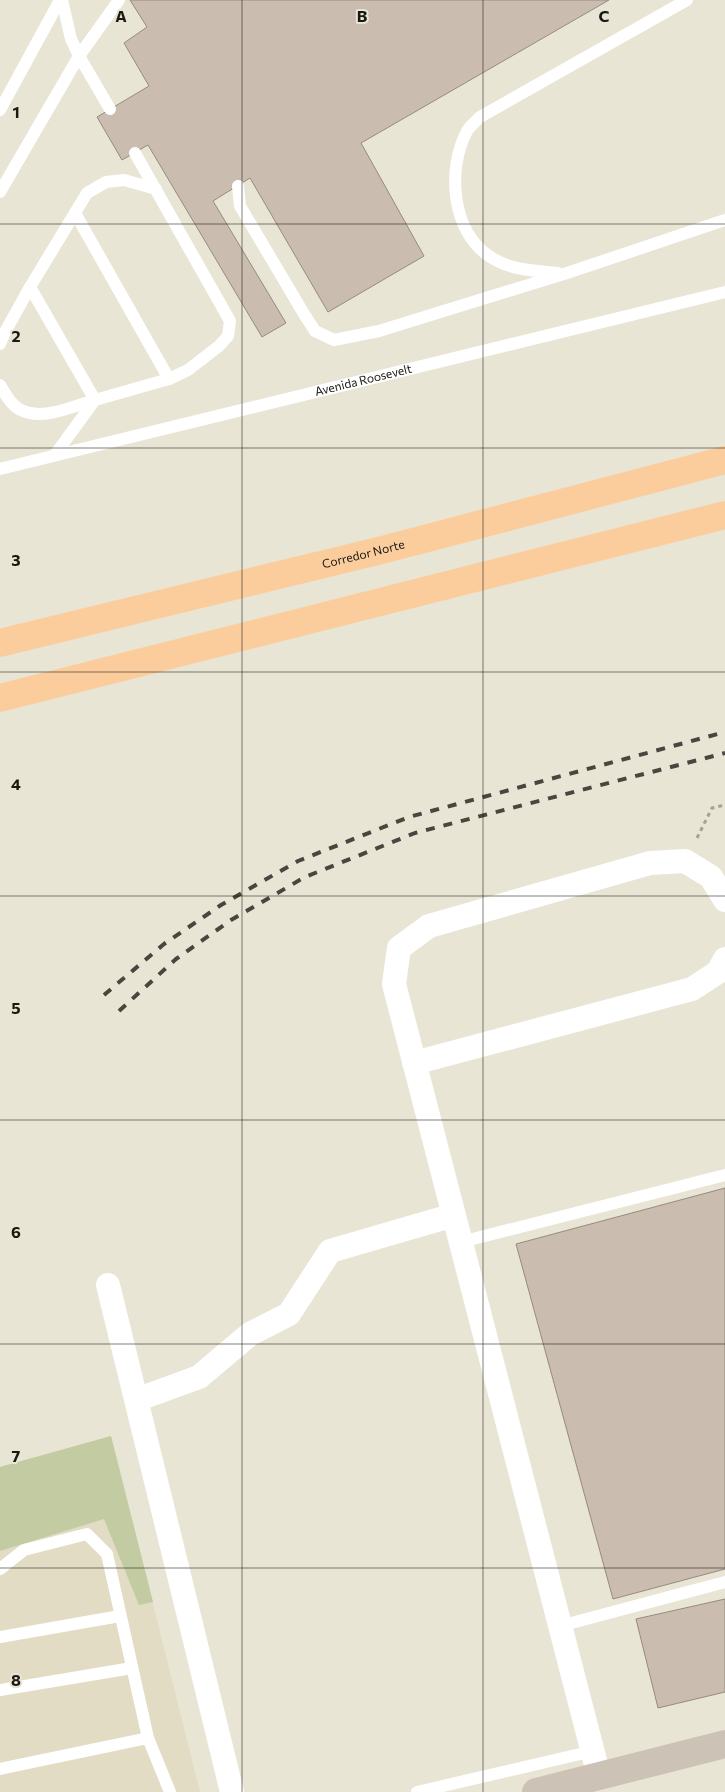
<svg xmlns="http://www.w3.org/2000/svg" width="725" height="1792" font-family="Commissioner,sans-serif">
<rect width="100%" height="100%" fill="#e9e5d5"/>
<path fill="#e2dcc4" d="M 111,1436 L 200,1792 L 0,1792 L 0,1467 Z"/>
<path fill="#c2cba2" d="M 111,1436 L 153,1602 L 139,1605 L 104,1519 L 0,1551 L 0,1467 Z"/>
<path fill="#cabdb0" stroke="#968a7e" d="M 130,0 L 609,0 L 361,143 L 424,256 L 328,312 L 250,178 L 213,201 L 286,323 L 262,337 L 148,145 L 122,160 L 97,117 L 149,86 L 124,43 L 147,27 Z
M 725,1188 L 725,1569 L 613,1599 L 516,1244 Z
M 725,1599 L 725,1692 L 658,1708 L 636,1619 Z"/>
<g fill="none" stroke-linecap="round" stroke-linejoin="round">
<path stroke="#a5a295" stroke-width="3" stroke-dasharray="4 4" stroke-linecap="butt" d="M 697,838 L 712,808 L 725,805"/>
<g stroke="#fff" stroke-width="12">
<path d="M 62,0 L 71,39 L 79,56 L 110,109"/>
<path d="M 0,110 L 60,0"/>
<path d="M 238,186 L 240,206 L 304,314 L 315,331 L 334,340 L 379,331 L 567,273 L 725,220"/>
<path d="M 0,192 L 79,56 L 119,0"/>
<path d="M 75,213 L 169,379"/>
<path d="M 558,273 C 535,271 509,270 489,256 C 451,230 447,169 467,131 C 470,126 476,121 480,117 L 687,0"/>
<path d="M 0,344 L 5,332 L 30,287 L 87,193 L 106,182 L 124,180 L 156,189"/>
<path d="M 0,385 C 5,393 10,404 19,409 C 41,422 73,406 95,400 L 30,287"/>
<path d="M 54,456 L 95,400 L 169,379 L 188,370 L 219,346 L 228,336 L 230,321 L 135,153"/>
<path id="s1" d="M 0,469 L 725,292"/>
<path d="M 461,1242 L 725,1175"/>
<path d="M 0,1569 L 24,1550 L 87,1534 L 107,1554 L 148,1738 L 170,1792"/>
<path d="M 560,1626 L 725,1582"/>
<path d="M 0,1637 L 120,1616"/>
<path d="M 0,1690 L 132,1668"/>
<path d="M 0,1769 L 148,1738"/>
<path d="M 417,1792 L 593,1751"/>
</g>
<path stroke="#fff" stroke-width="24" d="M 414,1063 L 692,989 L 718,972 L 725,959
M 108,1285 L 232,1792
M 136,1400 L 199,1377 L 250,1334 L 289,1314 L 330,1251 L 454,1215
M 599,1776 L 394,984 L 399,948 L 429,926 L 650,863 L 685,861 L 711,877 L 725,900"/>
<path stroke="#cdc2b6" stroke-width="28" d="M 536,1792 L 725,1744"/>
<g stroke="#fbcd9d" stroke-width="28">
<path id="s2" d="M 0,643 L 382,550 L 725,460"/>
<path d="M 0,698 L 725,515"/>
</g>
<path stroke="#48463e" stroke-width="4" stroke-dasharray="9 9" stroke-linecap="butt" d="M 104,995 L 164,944 L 221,905 L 298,861 L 409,817 L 725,732
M 119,1011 L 176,959 L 231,920 L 305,877 L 415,833 L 725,753"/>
</g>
<path fill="none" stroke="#191812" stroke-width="1" stroke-opacity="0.55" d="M 242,0 L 242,1792M 483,0 L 483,1792M 0,224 L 725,224M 0,448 L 725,448M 0,672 L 725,672M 0,896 L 725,896M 0,1120 L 725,1120M 0,1344 L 725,1344M 0,1568 L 725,1568"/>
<g text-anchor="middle" stroke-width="4" stroke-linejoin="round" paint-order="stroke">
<g font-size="12" fill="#191812" stroke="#e9e5d5">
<text dy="4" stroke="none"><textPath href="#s1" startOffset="374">Avenida Roosevelt</textPath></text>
<text dy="4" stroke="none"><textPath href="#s2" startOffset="374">Corredor Norte</textPath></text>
</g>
</g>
<g font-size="16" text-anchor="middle" font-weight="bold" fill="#191812" stroke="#e9e5d5" stroke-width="4" stroke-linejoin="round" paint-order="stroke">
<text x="121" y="22">A</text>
<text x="362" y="22">B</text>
<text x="604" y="22">C</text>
<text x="16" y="118">1</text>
<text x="16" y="342">2</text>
<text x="16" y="566">3</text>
<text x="16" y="790">4</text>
<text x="16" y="1014">5</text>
<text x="16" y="1238">6</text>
<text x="16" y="1462">7</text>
<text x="16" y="1686">8</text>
</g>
</svg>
